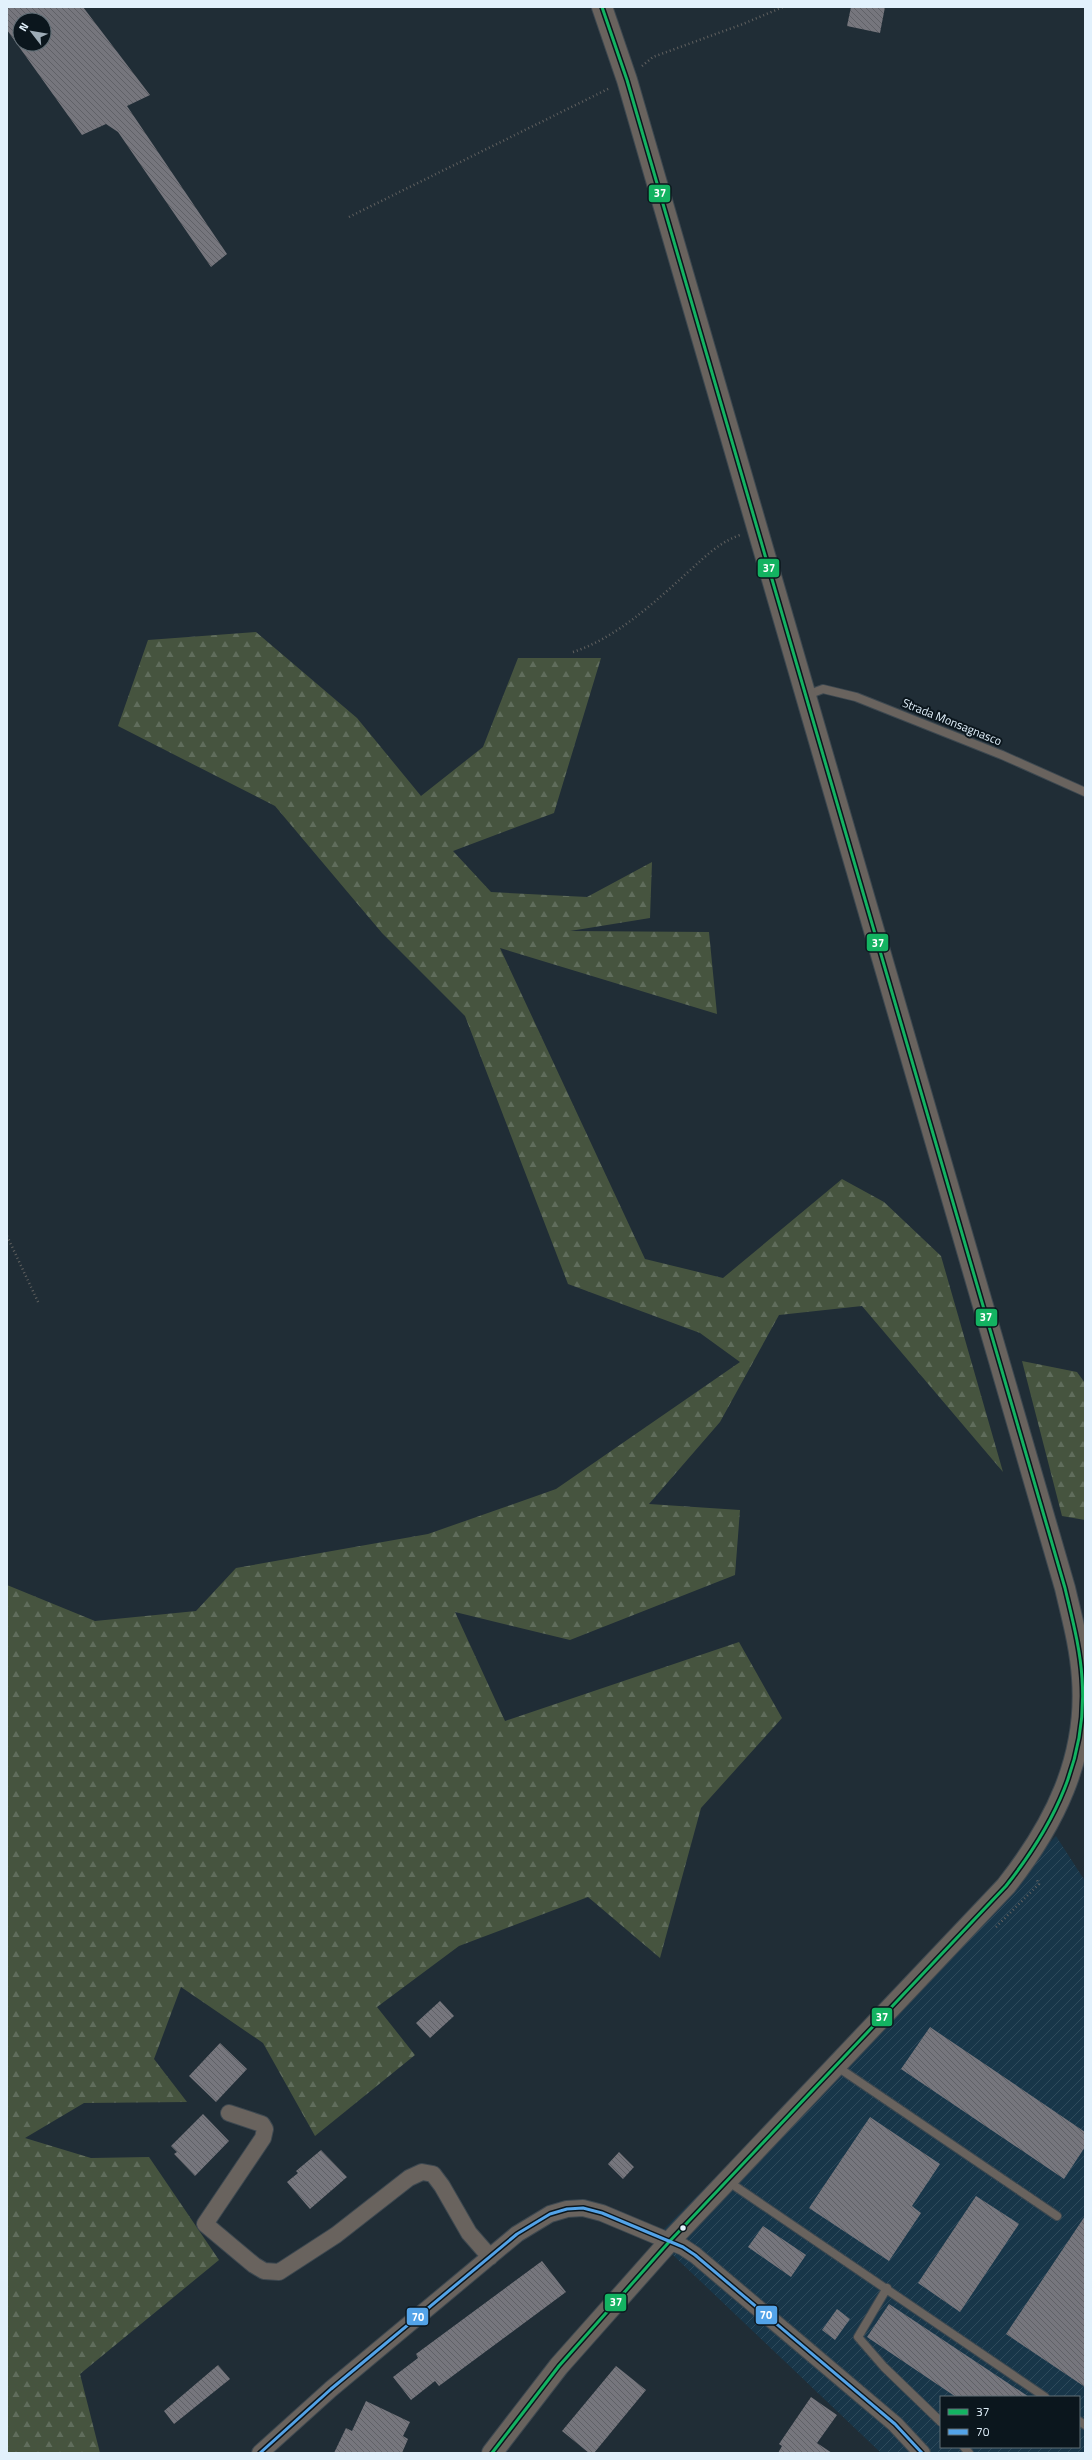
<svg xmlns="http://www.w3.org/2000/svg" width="1092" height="2460" font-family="'Titillium Web',sans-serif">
<defs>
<pattern id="industrial-furrows" width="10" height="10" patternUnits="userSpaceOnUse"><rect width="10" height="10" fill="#183649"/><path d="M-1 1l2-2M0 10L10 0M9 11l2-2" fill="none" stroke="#2e4a5b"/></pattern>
<pattern id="forest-firs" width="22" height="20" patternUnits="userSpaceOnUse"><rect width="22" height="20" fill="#46543f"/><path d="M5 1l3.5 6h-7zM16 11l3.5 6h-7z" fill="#606d5c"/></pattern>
<pattern id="building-back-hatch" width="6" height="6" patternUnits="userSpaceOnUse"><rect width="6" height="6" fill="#76767d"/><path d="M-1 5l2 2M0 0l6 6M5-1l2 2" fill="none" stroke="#606167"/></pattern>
</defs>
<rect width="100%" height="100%" fill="#202d36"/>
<path fill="url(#industrial-furrows)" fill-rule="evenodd" d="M 1056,1836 L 1085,1881 L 1085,2453 L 881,2453 L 655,2238 ZM 941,2397 L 1079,2397 L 1079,2447 L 941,2447 Z"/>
<path fill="url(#forest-firs)" d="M 256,632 L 357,718 L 421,796 L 483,747 L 518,658 L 601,658 L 554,813 L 453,851 L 491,892 L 587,897 L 652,862 L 650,918 L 570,931 L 709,932 L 717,1014 L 500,948 L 645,1259 L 723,1278 L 842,1179 L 884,1202 L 941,1256 L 1003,1472 L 862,1306 L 779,1315 L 720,1422 L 649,1504 L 740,1510 L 735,1575 L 570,1640 L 455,1612 L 505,1721 L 739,1642 L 782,1718 L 701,1808 L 660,1958 L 588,1897 L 459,1946 L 377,2007 L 415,2055 L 315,2136 L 263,2043 L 181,1987 L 154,2059 L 187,2102 L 84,2103 L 25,2138 L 91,2158 L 149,2157 L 219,2260 L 80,2374 L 100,2453 L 7,2453 L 7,1585 L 95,1621 L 196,1611 L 236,1568 L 428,1534 L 556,1489 L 740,1362 L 700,1333 L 568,1284 L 465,1016 L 382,933 L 275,806 L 118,726 L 148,640 Z
M 1022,1361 L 1077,1372 L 1085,1383 L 1085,1520 L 1062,1516 Z"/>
<path fill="url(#building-back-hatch)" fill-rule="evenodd" d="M 7,7 L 83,7 L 150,95 L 127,106 L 227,254 L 211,267 L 118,132 L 106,124 L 82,135 L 7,30 ZM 20,20 L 44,20 L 44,44 L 20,44 Z
M 851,7 L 885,7 L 880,33 L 847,26 Z
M 440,2001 L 454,2016 L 430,2038 L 416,2023 Z
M 930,2027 L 1085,2132 L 1085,2147 L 1064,2179 L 901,2069 Z
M 220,2043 L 247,2069 L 216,2102 L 189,2076 Z
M 203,2114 L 229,2141 L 195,2176 L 174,2154 L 177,2152 L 171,2146 Z
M 870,2117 L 940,2164 L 912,2206 L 921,2213 L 889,2261 L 809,2208 Z
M 321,2150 L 347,2177 L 310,2209 L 287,2182 L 298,2173 L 296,2171 Z
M 619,2152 L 634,2167 L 623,2179 L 608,2164 Z
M 976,2196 L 1019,2224 L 960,2312 L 918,2283 Z
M 1085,2216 L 1085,2387 L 1006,2334 Z
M 763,2226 L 806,2255 L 791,2277 L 748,2247 Z
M 542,2261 L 566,2292 L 439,2386 L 435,2381 L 411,2400 L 393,2377 L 418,2358 L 416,2354 Z
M 889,2304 L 1029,2397 L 956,2397 L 867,2337 Z
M 837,2309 L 850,2319 L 835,2340 L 822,2330 Z
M 218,2365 L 230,2379 L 174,2424 L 164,2411 Z
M 616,2366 L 646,2390 L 594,2453 L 589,2453 L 562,2431 Z
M 811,2397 L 837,2415 L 817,2443 L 832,2453 L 778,2453 L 782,2446 L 779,2444 Z
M 366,2401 L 410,2422 L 403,2436 L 408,2439 L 402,2453 L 334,2453 L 346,2428 L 352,2431 Z"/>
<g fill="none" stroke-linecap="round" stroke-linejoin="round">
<defs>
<path id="service" d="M 807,695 L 823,689 L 856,697 L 1002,755 L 1085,792
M 836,2066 L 1057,2216
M 726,2180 L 1045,2397
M 887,2288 L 858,2337 L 884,2367 L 941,2422
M 1079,2421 L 1085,2425
M 964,2447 L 969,2453"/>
<path id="minor" d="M 229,2113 L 262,2124 L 265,2129 L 263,2138 L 205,2224 L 254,2265 L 264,2271 L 279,2272 L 336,2235 L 409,2178 L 422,2172 L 433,2174 L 442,2186 L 469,2233 L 490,2257
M 260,2453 L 331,2389 L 517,2234 L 550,2214 L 567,2209 L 583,2208 L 602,2213 L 683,2247 L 695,2255 L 895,2424 L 922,2453"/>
<path id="tertiary" d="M 492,2453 L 559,2366 L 669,2242 L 1006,1886 C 1054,1825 1088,1758 1082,1678 C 1080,1647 1072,1618 1065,1588 L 627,80 L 602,7"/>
</defs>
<use href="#service" stroke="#3d4850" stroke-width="10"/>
<use href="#minor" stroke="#3d4850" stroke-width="18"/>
<use href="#tertiary" stroke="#3d4850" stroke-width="22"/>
<path stroke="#616160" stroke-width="2.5" stroke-dasharray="1 3" stroke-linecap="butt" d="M 642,66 L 653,57 L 743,24 L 783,7
M 349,217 L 610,88
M 573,652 C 616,638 654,603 688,572 C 705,557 718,543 740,535
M 7,1236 L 39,1304
M 996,1927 L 1039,1884 L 1036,1878"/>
<use href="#service" stroke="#69635e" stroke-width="8"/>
<use href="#minor" stroke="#69635e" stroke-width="16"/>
<use href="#tertiary" stroke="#69635e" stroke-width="20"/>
<defs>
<path id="bus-1" d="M 492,2453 L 559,2366 L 669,2242 L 1006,1886 C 1054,1825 1088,1758 1082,1678 C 1080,1647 1072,1618 1065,1588 L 627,80 L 602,7"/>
<path id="bus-2" d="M 260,2453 L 331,2389 L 517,2234 L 550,2214 L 567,2209 L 583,2208 L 602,2213 L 683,2247 L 695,2255 L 895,2424 L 922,2453"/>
</defs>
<use href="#bus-1" stroke="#0b161d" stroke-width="6"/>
<use href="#bus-2" stroke="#0b161d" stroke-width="6"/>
<use href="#bus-1" stroke="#13b361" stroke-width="3"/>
<use href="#bus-2" stroke="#53a3e8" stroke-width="3"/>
</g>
<circle fill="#e2f1fc" stroke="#0b161d" stroke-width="1.5" cx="683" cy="2228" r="3.5"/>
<g text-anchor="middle" stroke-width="4" stroke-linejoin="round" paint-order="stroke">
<g font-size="12" fill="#e2f1fc" stroke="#0b161d">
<text transform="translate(952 722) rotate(22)" y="4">Strada Monsagnasco</text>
</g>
</g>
<g stroke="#0b161d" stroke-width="1.5">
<rect x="648" y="184" width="23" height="19" rx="4" fill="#13b361"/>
<rect x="757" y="558" width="23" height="20" rx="4" fill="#13b361"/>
<rect x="866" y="933" width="23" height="19" rx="4" fill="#13b361"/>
<rect x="975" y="1308" width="23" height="19" rx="4" fill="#13b361"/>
<rect x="871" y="2007" width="22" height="20" rx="4" fill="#13b361"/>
<rect x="604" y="2293" width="23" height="19" rx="4" fill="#13b361"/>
<rect x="755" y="2305" width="23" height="20" rx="4" fill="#53a3e8"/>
<rect x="406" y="2307" width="23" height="19" rx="4" fill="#53a3e8"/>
</g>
<g font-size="11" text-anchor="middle" font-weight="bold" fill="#fff">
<text x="660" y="197">37</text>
<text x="769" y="572">37</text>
<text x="878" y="947">37</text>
<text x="986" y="1321">37</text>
<text x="882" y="2021">37</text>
<text x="616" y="2306">37</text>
<text x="766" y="2319">70</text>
<text x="418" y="2321">70</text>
</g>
<rect width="1092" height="2460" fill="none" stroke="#e2f1fc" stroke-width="16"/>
<rect x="940" y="2396" width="140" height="52" fill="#0b161d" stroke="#616e76"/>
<rect x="948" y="2409" width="20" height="6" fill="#13b361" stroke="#616e76"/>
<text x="976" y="2416" font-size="12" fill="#e2f1fc">37</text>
<rect x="948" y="2429" width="20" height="6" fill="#53a3e8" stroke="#616e76"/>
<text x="976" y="2436" font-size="12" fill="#e2f1fc">70</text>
<g transform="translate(32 32) rotate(301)"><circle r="19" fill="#0b161d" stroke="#616e76"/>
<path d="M0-3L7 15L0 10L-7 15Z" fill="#9eacb7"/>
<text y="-6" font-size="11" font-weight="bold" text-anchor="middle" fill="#e2f1fc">N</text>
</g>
</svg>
